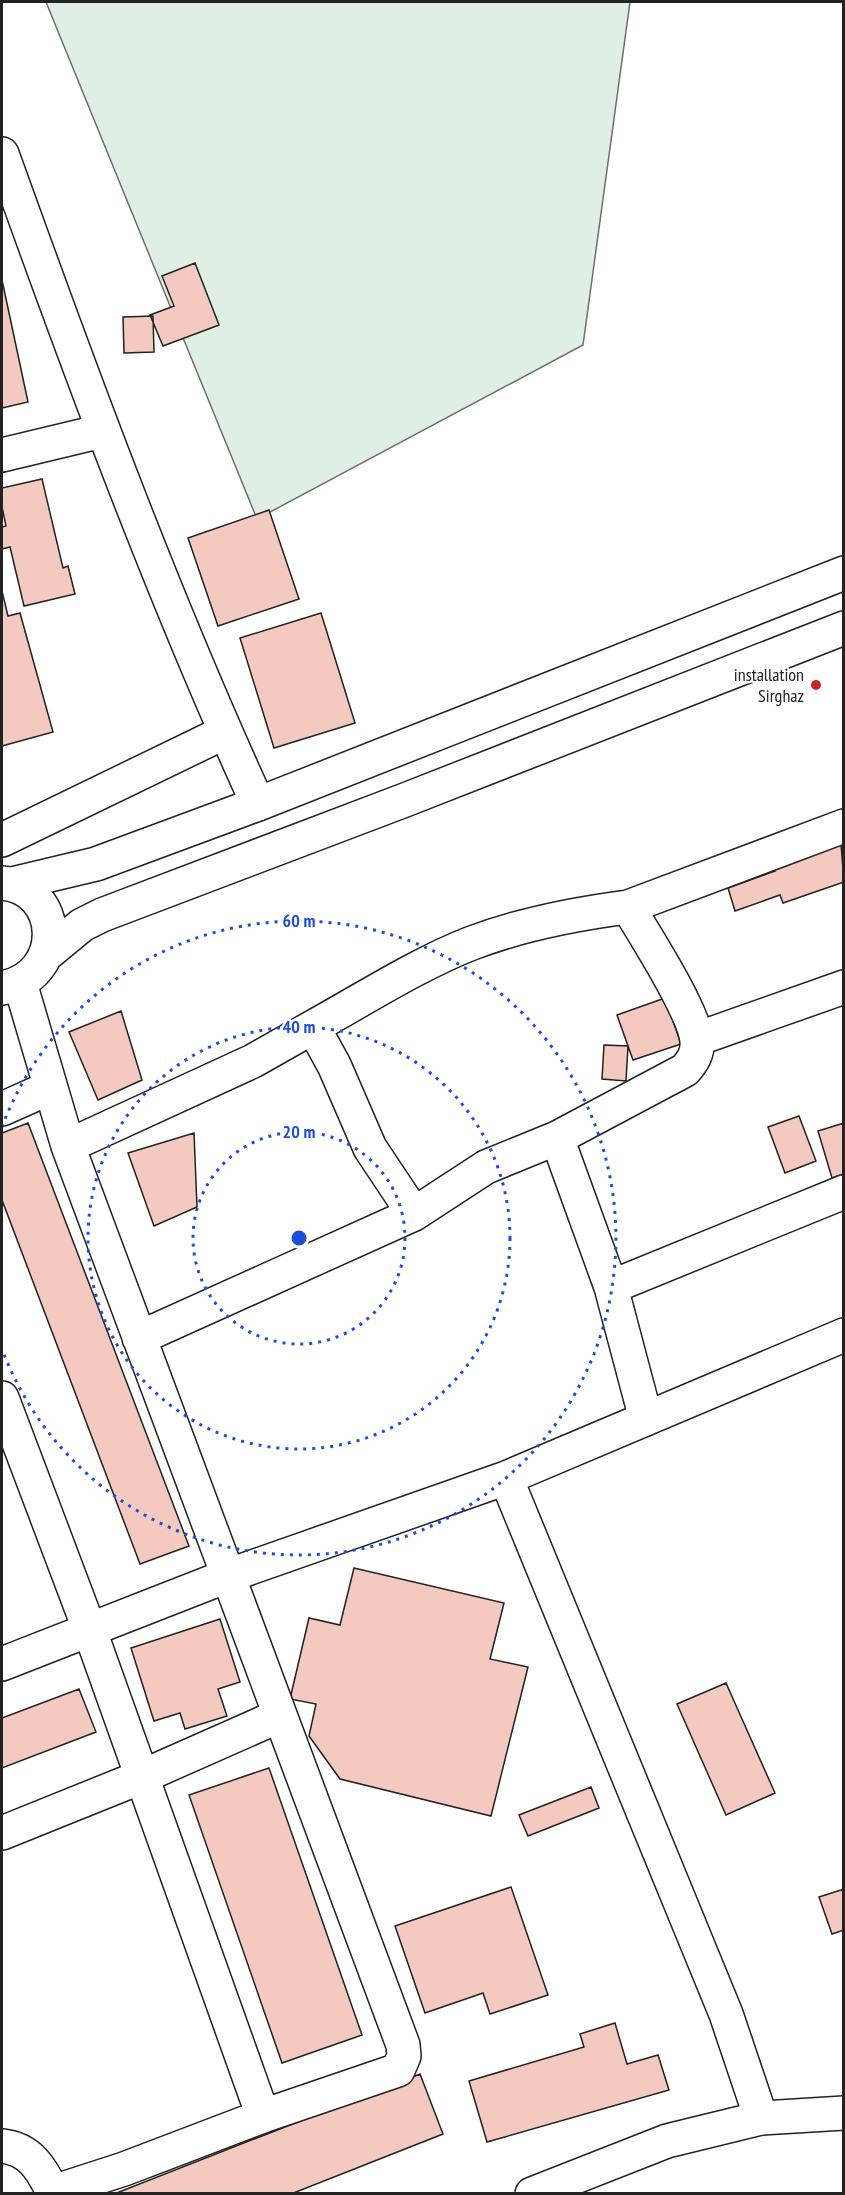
<svg xmlns="http://www.w3.org/2000/svg" width="845" height="2195" font-family="'PT Sans Narrow',sans-serif">
<rect width="100%" height="100%" fill="#fff"/>
<path fill="#e0efe3" stroke="#6f6f6f" stroke-width="1.5" d="M 46,2 L 630,2 L 583,345 L 257,519 Z"/>
<path fill="#f3c9c0" stroke="#222" stroke-width="1.5" d="M 195,263 L 219,325 L 163,346 L 150,315 L 174,306 L 162,276 Z
M 2,280 L 28,402 L 2,408 Z
M 153,316 L 154,352 L 124,353 L 123,317 Z
M 42,479 L 63,568 L 68,566 L 75,594 L 24,606 L 10,547 L 2,549 L 2,527 L 6,526 L 2,507 L 2,488 Z
M 269,510 L 299,599 L 218,626 L 188,538 Z
M 2,591 L 8,616 L 20,613 L 53,732 L 2,746 Z
M 321,613 L 355,723 L 274,748 L 240,638 Z
M 841,844 L 844,882 L 783,903 L 780,895 L 735,911 L 728,888 L 775,871 L 774,868 Z
M 665,998 L 681,1044 L 633,1060 L 617,1015 Z
M 121,1011 L 142,1080 L 98,1100 L 69,1032 Z
M 604,1045 L 628,1046 L 626,1081 L 602,1079 Z
M 799,1116 L 816,1161 L 785,1173 L 768,1127 Z
M 28,1123 L 189,1546 L 140,1564 L 2,1200 L 2,1133 Z
M 844,1123 L 844,1174 L 832,1178 L 818,1131 Z
M 194,1133 L 197,1207 L 154,1226 L 128,1153 Z
M 354,1568 L 504,1603 L 490,1659 L 528,1667 L 491,1816 L 340,1779 L 309,1736 L 316,1704 L 290,1699 L 309,1618 L 340,1625 Z
M 220,1619 L 240,1682 L 218,1689 L 227,1716 L 185,1729 L 180,1713 L 154,1721 L 131,1648 Z
M 726,1683 L 775,1793 L 726,1815 L 677,1704 Z
M 79,1689 L 96,1732 L 2,1768 L 2,1718 Z
M 269,1768 L 362,2035 L 282,2063 L 189,1795 Z
M 591,1787 L 599,1808 L 528,1836 L 519,1815 Z
M 511,1887 L 548,1995 L 490,2014 L 483,1993 L 425,2013 L 395,1926 Z
M 844,1889 L 844,1930 L 832,1934 L 819,1897 Z
M 615,2023 L 627,2064 L 658,2055 L 669,2090 L 487,2142 L 469,2081 L 584,2047 L 580,2034 Z
M 420,2074 L 443,2134 L 291,2194 L 114,2194 Z"/>
<g fill="none" stroke-linecap="round" stroke-linejoin="round">
<defs>
<path id="minor" d="M 2,154 C 81,374 161,592 258,804
M 2,455 L 102,431
M 2,840 L 225,732
M 20,983 L 68,1146 L 403,2045 L 404,2056 L 398,2070 L 263,2116
M 313,1027 C 362,1000 420,963 472,943 C 522,924 574,914 628,907
M 697,1039 L 844,987
M 2,1109 L 49,1088
M 68,1146 L 253,1061 L 313,1027 L 334,1065 L 370,1148 L 414,1214 L 486,1167 L 557,1138
M 611,1287 L 844,1192
M 139,1338 L 414,1214
M 2,1398 L 90,1631 L 263,2116 L 124,2169 L 53,2192 C 41,2168 30,2149 2,2146
M 646,1419 L 611,1287 L 557,1138 L 685,1070 C 693,1061 698,1053 697,1041 C 694,1011 645,935 628,907 L 844,826
M 506,1478 L 726,2014 L 761,2118
M 2,1664 L 227,1576 L 506,1478 L 844,1335
M 2,1833 L 141,1777 L 279,1716"/>
<path id="major" d="M 532,2194 L 667,2141 L 761,2118 L 844,2113"/>
<path id="highway" d="M 2,883 C 63,888 67,976 2,988
M 12,884 L 96,864 L 258,804 L 844,573
M 48,953 L 82,925 L 102,915 L 405,800 L 844,628"/>
</defs>
<use href="#minor" stroke="#222" stroke-width="36"/>
<use href="#major" stroke="#222" stroke-width="36"/>
<use href="#highway" stroke="#222" stroke-width="36"/>
<use href="#minor" stroke="#fff" stroke-width="33"/>
<use href="#major" stroke="#fff" stroke-width="33"/>
<use href="#highway" stroke="#fff" stroke-width="33"/>
</g>
<g fill="none" stroke="#1d4ed8" stroke-width="3" stroke-dasharray="3 6">
<circle cx="299" cy="1238" r="106"/>
<circle cx="299" cy="1238" r="211"/>
<path d="M2 1127A317 317 0 1 1 2 1349"/>
</g>
<circle fill="#c62828" stroke="#fff" stroke-width="2" cx="816" cy="685" r="6"/>
<g text-anchor="middle" stroke-width="4.5" stroke-linejoin="round" paint-order="stroke">
<g font-size="18" fill="#222" stroke="#fff" text-anchor="end">
<text x="804" y="681">installation<tspan x="804" dy="21">Sirghaz</tspan></text>
</g>
</g>
<circle cx="299" cy="1238" r="9" fill="#1d4ed8" stroke="#fff" stroke-width="3"/>
<g font-size="18" text-anchor="middle" font-weight="bold" fill="#1d4ed8" stroke="#fff" stroke-width="4.5" stroke-linejoin="round" paint-order="stroke">
<text x="299" y="927">60 m</text>
<text x="299" y="1033">40 m</text>
<text x="299" y="1138">20 m</text>
</g>
<rect width="845" height="2195" fill="none" stroke="#222222" stroke-width="6"/>
</svg>
